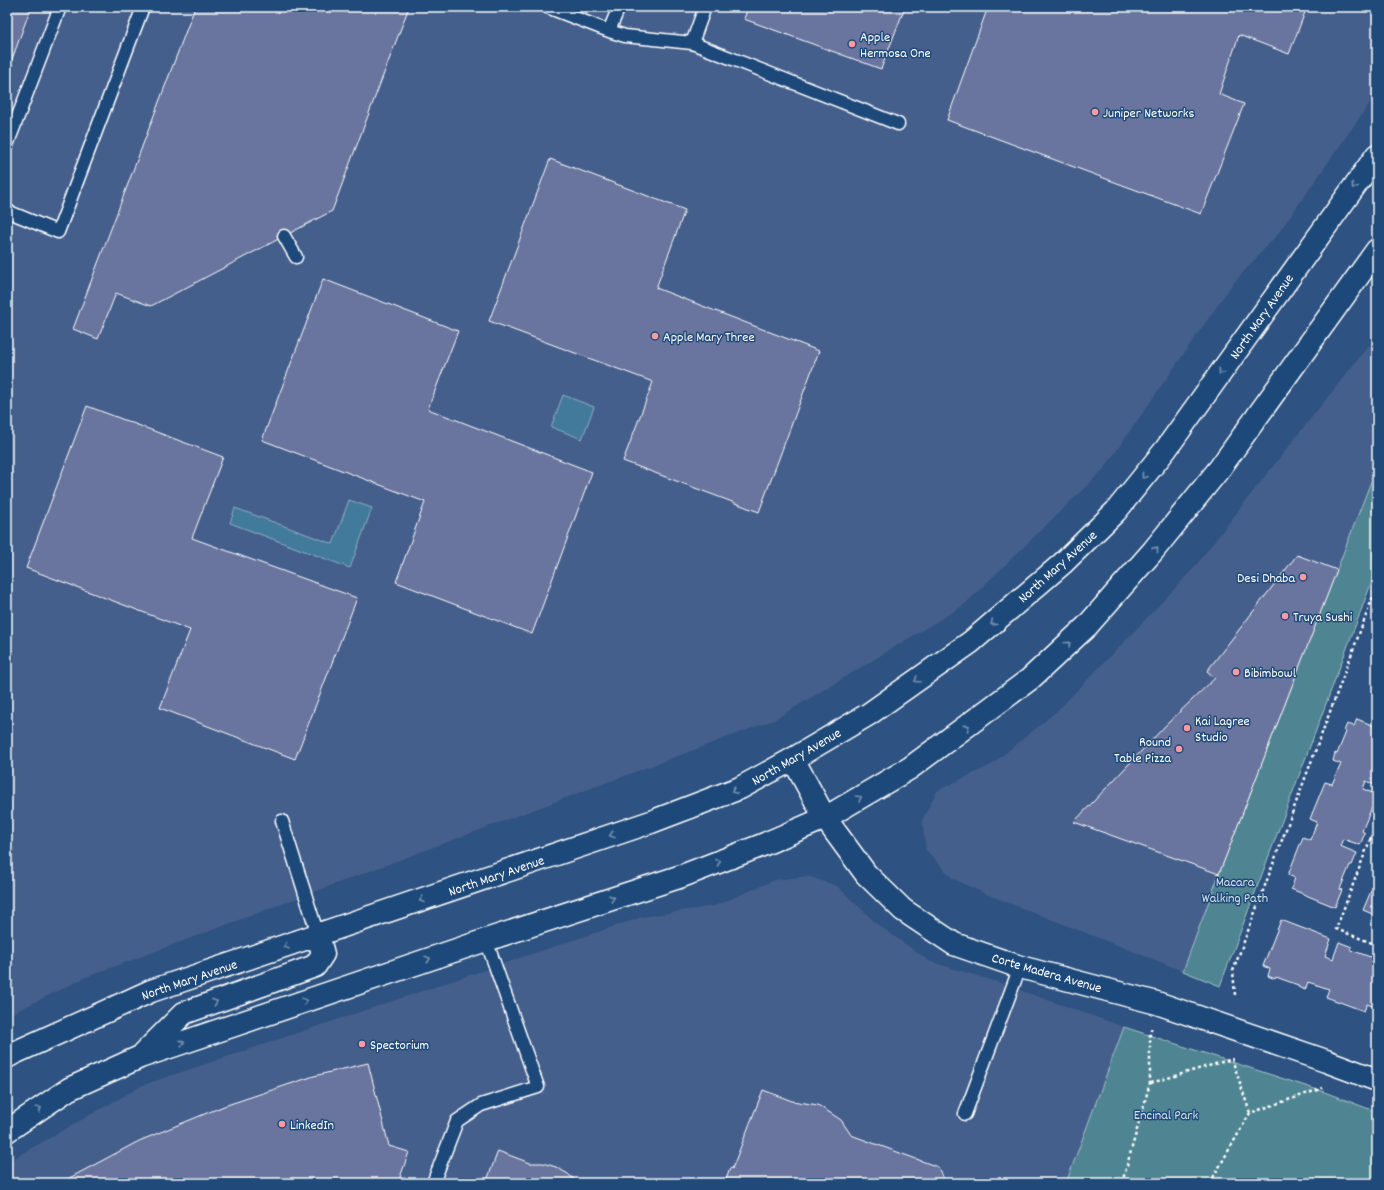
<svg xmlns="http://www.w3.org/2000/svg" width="1384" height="1190" font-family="Dekko,sans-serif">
<rect width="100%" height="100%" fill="#2e5281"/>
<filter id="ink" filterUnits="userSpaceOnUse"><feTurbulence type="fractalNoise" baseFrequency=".025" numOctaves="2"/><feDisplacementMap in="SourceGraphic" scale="8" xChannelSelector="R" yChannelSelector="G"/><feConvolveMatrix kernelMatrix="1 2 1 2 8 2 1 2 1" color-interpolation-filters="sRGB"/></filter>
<g filter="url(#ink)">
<path fill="#445f8c" d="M 7,7 L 1377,7 L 1377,93 L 1277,235 L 1231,286 L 1103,470 L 964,605 L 774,720 L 84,978 L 7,1016 Z
M 1369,345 L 1377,349 L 1377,466 L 1219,874 L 1183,971 L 986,894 L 953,879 L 926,850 L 922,820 L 937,791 L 991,765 L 1057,711 L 1125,641 L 1193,569 L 1258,485 Z
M 807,876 L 837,886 L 877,924 L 929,961 L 997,982 L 1124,1027 L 1066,1183 L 7,1183 L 7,1162 L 143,1085 L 642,917 L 714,906 L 775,880 Z"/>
<path fill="#4f8592" stroke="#a7c2c8" d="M 1377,466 L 1377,568 L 1220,986 L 1183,971 L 1219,874 Z
M 1124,1027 L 1327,1093 L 1377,1112 L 1377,1183 L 1066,1183 Z"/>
<path fill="#427a9c" stroke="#8eafc4" d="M 563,395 L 594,407 L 582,439 L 551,427 Z
M 349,500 L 372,508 L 350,568 L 230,523 L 235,508 L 333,544 Z"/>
<path fill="#69749e" stroke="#fff" d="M 7,7 L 31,7 L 7,73 Z
M 195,7 L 409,7 L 332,211 L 151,306 L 116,293 L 98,339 L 73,329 Z
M 748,7 L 905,7 L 881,69 L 744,19 Z
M 988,7 L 1307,7 L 1289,54 L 1239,35 L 1219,94 L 1244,104 L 1201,214 L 947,120 Z
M 550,159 L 685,210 L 656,288 L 819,351 L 759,512 L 623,461 L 653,382 L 489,321 Z
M 323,279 L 458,331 L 428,409 L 592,472 L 532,634 L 396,582 L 425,502 L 262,440 Z
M 87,406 L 223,457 L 192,538 L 357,598 L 295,759 L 160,708 L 190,630 L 26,568 Z
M 1297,555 L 1337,570 L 1219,874 L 1074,822 L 1167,724 L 1215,678 L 1207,671 Z
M 1357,719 L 1377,727 L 1377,786 L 1366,781 L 1363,789 L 1377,795 L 1377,803 L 1375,808 L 1372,807 L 1362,831 L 1365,833 L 1360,845 L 1343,839 L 1340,846 L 1357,853 L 1352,865 L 1350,865 L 1340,889 L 1342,890 L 1335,907 L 1291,889 L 1295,878 L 1288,875 L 1303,837 L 1310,840 L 1317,822 L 1310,819 L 1325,782 L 1332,784 L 1341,764 L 1333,761 L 1335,753 L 1337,754 L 1346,732 L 1344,731 L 1347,724 L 1354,726 Z
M 1377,877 L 1377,916 L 1363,910 Z
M 1281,920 L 1331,939 L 1325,956 L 1333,959 L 1339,942 L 1352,947 L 1351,950 L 1376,959 L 1377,956 L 1377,1008 L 1367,1004 L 1364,1011 L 1326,997 L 1329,989 L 1308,982 L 1305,990 L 1298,987 L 1298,985 L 1276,977 L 1275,979 L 1268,976 L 1270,969 L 1263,966 Z
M 368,1063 L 389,1146 L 409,1152 L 398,1183 L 60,1183 L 139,1141 L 224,1106 L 314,1076 Z
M 763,1090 L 792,1101 L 818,1105 L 841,1120 L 851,1135 L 938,1167 L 945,1183 L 725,1183 L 730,1168 L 732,1169 Z
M 498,1151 L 530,1163 L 543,1163 L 556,1167 L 568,1174 L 578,1183 L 486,1183 Z"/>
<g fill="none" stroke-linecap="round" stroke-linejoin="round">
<defs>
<path id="service" d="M 547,7 L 609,31 L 625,36 L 692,43 L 898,124
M 609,31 L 619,7
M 692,43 L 705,7
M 7,145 L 60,7
M 7,211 L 58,232 L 143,7
M 284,236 L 296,257
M 282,821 L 318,935
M 965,1114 L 1020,967
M 433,1183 L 457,1121 L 481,1105 L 538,1087 L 486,940"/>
<path id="minor" d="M 793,759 L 825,818 L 866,874 L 903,910 L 954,944 L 1020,967 L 1157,1003 L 1326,1061 L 1377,1080"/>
<path id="secondary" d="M 144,1053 L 184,1013 L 315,966 L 323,954 L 318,935
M 7,1057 L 14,1053 L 151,991 L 651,822 L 740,788 L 793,759 L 869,714 L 971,642 L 1063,563 L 1116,511 L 1166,449 L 1377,155
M 7,1131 L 69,1089 L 140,1057 L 486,940 L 682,876 L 760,846 L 825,818 L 910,768 L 1030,679 L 1087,626 L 1153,551 L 1220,468 L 1377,250"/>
</defs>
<use href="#service" stroke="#fff" stroke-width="15"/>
<use href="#minor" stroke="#fff" stroke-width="25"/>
<use href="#secondary" stroke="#fff" stroke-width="25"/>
<path stroke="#fff" stroke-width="2.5" stroke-dasharray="3 3" stroke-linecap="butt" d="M 1370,840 L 1377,822
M 1377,842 L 1370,840 L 1336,929 L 1377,945
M 1235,995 L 1233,971 L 1377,586
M 1151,1083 L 1232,1059 L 1250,1113
M 1122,1183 L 1150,1083 L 1150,1033 L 1152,1027
M 1210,1183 L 1250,1113 L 1323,1088"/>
<use href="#service" stroke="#1f4a7a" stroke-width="12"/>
<use href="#minor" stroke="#1f4a7a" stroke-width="22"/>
<use href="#secondary" stroke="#1f4a7a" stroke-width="22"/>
</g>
<defs><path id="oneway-chevron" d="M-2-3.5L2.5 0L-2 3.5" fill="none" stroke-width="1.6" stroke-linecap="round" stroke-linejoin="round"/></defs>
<g stroke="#7992af">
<use href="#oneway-chevron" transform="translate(1354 186) rotate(126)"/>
<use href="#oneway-chevron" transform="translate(1221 372) rotate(125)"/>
<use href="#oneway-chevron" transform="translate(1144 476) rotate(129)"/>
<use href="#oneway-chevron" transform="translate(1156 549) rotate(-51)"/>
<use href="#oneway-chevron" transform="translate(993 623) rotate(140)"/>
<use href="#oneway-chevron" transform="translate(1068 644) rotate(-43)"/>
<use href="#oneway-chevron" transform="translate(917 680) rotate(145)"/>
<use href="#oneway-chevron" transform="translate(967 727) rotate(-37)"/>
<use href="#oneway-chevron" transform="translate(734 791) rotate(159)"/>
<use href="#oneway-chevron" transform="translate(859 798) rotate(-31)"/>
<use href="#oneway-chevron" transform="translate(612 835) rotate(162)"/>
<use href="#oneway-chevron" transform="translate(718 862) rotate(-21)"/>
<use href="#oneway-chevron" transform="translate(612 898) rotate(-18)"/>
<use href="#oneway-chevron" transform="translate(422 900) rotate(161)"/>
<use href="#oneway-chevron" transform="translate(286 946) rotate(161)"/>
<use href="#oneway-chevron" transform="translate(428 959) rotate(-19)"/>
<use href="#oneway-chevron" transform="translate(305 1001) rotate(-19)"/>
<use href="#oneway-chevron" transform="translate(215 1002) rotate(-20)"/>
<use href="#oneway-chevron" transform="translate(182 1043) rotate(-19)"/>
<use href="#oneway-chevron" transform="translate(39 1109) rotate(-34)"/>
</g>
</g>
<g fill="#ff9aa2" stroke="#1f4a7a" stroke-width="1.5">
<circle cx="852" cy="44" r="4"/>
<circle cx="1095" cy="112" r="4"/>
<circle cx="655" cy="336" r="4"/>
<circle cx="1303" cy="577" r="4"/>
<circle cx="1285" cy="616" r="4"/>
<circle cx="1236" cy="672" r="4"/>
<circle cx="1187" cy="728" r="4"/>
<circle cx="1179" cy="749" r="4"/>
<circle cx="362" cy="1044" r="4"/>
<circle cx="282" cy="1124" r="4"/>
</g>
<g text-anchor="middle" stroke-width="3" stroke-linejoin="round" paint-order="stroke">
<g font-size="14" fill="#fff" stroke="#1f4a7a" text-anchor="start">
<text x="860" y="41">Apple<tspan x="860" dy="16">Hermosa One</tspan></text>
<text x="1103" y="117">Juniper Networks</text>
<text x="663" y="341">Apple Mary Three</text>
<text x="1295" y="582" text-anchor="end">Desi Dhaba</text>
<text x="1293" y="621">Truya Sushi</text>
<text x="1244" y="677">Bibimbowl</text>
<text x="1195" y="725">Kai Lagree<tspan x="1195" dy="16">Studio</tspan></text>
<text x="1171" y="746" text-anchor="end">Round<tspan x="1171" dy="16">Table Pizza</tspan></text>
<text x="370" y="1049">Spectorium</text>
<text x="290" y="1129">LinkedIn</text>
</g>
<g font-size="14" fill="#fff" stroke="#1f4a7a">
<text transform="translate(1261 316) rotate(-55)" y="5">North Mary Avenue</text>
<text transform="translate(1057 566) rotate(-42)" y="5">North Mary Avenue</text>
<text transform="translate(796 756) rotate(-30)" y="5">North Mary Avenue</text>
<text transform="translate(496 875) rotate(-19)" y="5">North Mary Avenue</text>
<text transform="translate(1047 972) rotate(16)" y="5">Corte Madera Avenue</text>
<text transform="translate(189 979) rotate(-19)" y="5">North Mary Avenue</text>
</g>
<g font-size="14" fill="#d3e0e4" stroke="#1f4a7a">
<text x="1235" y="886">Macara<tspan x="1235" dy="16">Walking Path</tspan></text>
<text x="1166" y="1119">Encinal Park</text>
</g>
</g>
<rect width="1384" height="1190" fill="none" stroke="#1f4a7a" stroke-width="24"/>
<rect x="12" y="12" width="1360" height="1166" fill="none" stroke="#fff" stroke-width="1.5" filter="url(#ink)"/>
</svg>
